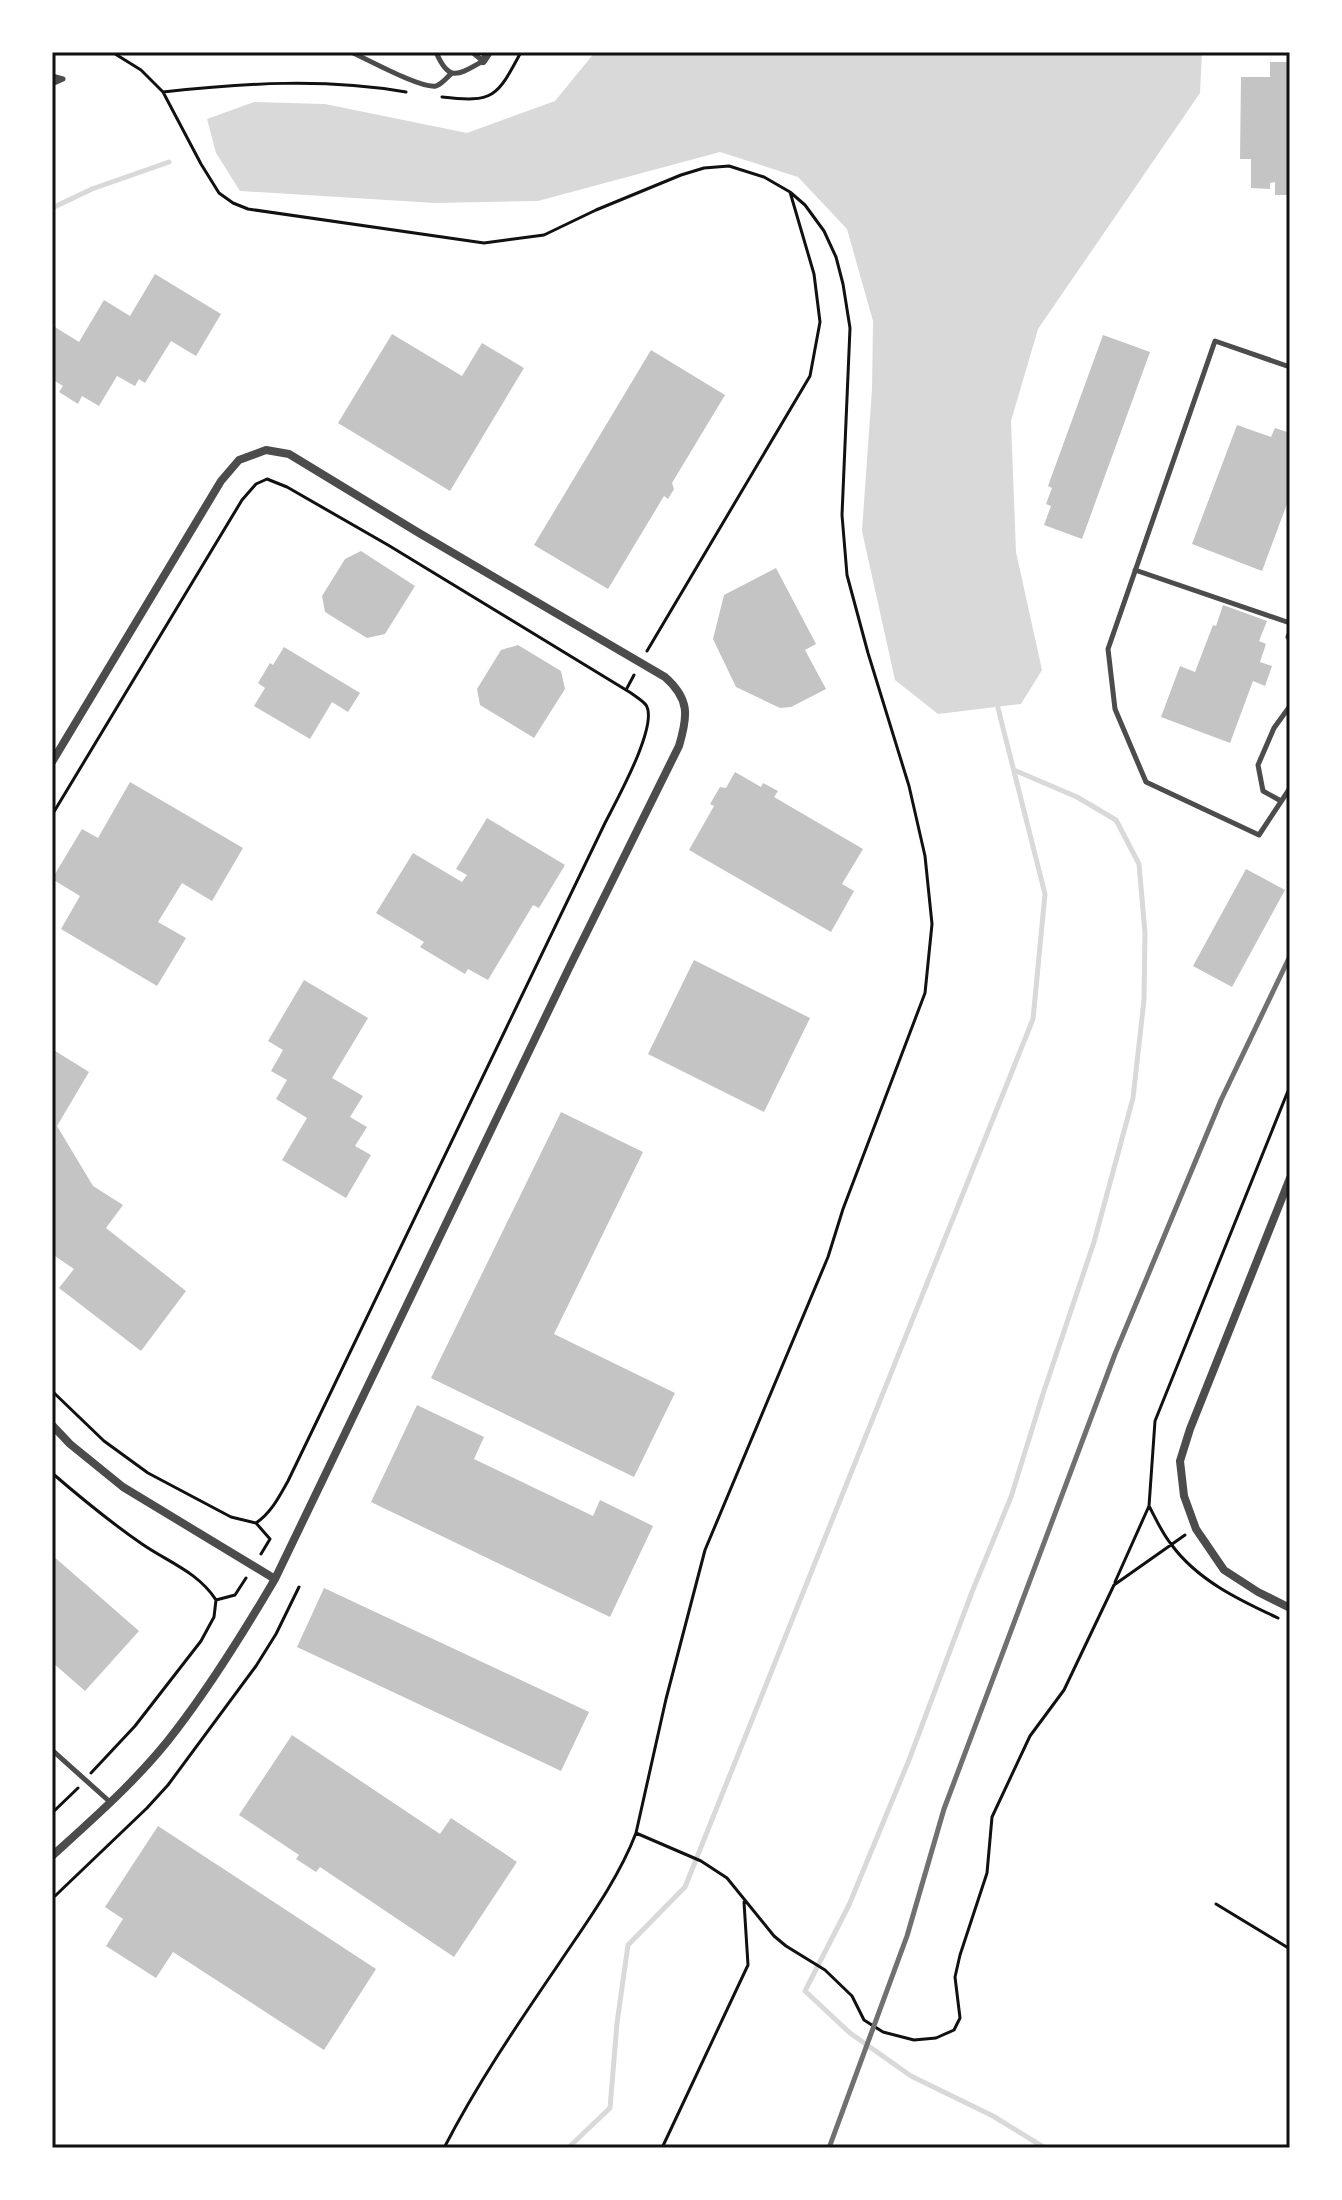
<svg xmlns="http://www.w3.org/2000/svg" width="1342" height="2200" font-family="'Source Sans 3',sans-serif">
<rect width="100%" height="100%" fill="#fff"/>
<path fill="#d9d9d9" d="M 595,52 L 1202,52 L 1200,93 L 1038,329 L 1011,421 L 1016,552 L 1042,670 L 1021,704 L 938,714 L 895,680 L 862,531 L 872,389 L 873,321 L 847,229 L 798,177 L 720,152 L 538,201 L 435,203 L 240,191 L 216,153 L 207,119 L 254,102 L 325,104 L 467,133 L 555,101 Z"/>
<g fill="none" stroke-linecap="round" stroke-linejoin="round">
<path stroke="#d9d9d9" stroke-width="5" d="M 52,208 L 92,189 L 169,162
M 1014,770 L 1077,797 L 1116,820 L 1139,864 L 1145,933 L 1144,1000 L 1133,1098 L 1094,1242 L 1043,1394 L 1011,1497 L 972,1592 L 909,1760 L 849,1905 L 805,1991 L 850,2033 L 911,2076 L 993,2116 L 1045,2148
M 568,2148 L 610,2108 L 617,2023 L 628,1945 L 685,1887 L 1033,1019 L 1045,894 L 998,708"/>
</g>
<path fill="#c4c4c4" d="M 1270,62 L 1290,62 L 1290,195 L 1275,195 L 1275,182 L 1270,183 L 1270,189 L 1251,188 L 1251,159 L 1240,159 L 1241,77 L 1270,77 Z
M 155,274 L 221,314 L 196,356 L 171,341 L 145,383 L 139,379 L 135,386 L 117,376 L 99,406 L 82,396 L 78,404 L 59,392 L 63,386 L 52,379 L 52,331 L 55,327 L 79,342 L 104,300 L 130,316 Z
M 392,334 L 462,376 L 482,343 L 524,368 L 450,491 L 338,423 Z
M 1103,335 L 1150,352 L 1082,539 L 1044,525 L 1051,506 L 1046,504 L 1052,488 L 1048,486 Z
M 651,350 L 725,395 L 672,483 L 674,489 L 668,499 L 664,496 L 608,589 L 534,545 Z
M 1237,425 L 1271,437 L 1275,428 L 1290,433 L 1290,496 L 1262,571 L 1192,544 Z
M 361,551 L 415,586 L 385,634 L 367,638 L 325,612 L 322,596 L 345,559 Z
M 776,568 L 816,644 L 805,650 L 826,689 L 791,707 L 780,708 L 736,687 L 713,639 L 724,595 Z
M 1223,605 L 1267,621 L 1259,641 L 1266,644 L 1260,662 L 1272,666 L 1265,686 L 1253,681 L 1230,743 L 1161,717 L 1180,666 L 1195,672 L 1213,625 L 1216,626 Z
M 518,645 L 561,671 L 565,689 L 534,738 L 480,705 L 477,689 L 501,650 Z
M 284,647 L 360,693 L 348,712 L 332,702 L 310,739 L 254,706 L 265,688 L 258,683 L 270,663 L 273,665 Z
M 735,772 L 761,787 L 763,783 L 778,791 L 774,797 L 863,849 L 842,884 L 854,891 L 831,932 L 689,850 L 714,806 L 710,804 L 720,787 L 726,788 Z
M 130,782 L 243,848 L 212,901 L 182,883 L 158,922 L 186,938 L 157,986 L 61,929 L 80,896 L 52,879 L 82,829 L 98,838 Z
M 487,818 L 565,865 L 539,908 L 533,905 L 488,980 L 468,969 L 465,974 L 420,947 L 424,942 L 376,913 L 413,853 L 462,882 L 467,875 L 456,869 Z
M 1246,869 L 1285,890 L 1232,987 L 1193,966 Z
M 694,960 L 810,1018 L 764,1112 L 648,1054 Z
M 304,980 L 368,1018 L 332,1078 L 363,1096 L 350,1117 L 367,1127 L 355,1146 L 371,1155 L 346,1198 L 282,1160 L 307,1118 L 276,1099 L 287,1080 L 271,1071 L 283,1050 L 268,1041 Z
M 52,1049 L 89,1072 L 57,1126 L 93,1186 L 123,1205 L 106,1228 L 186,1291 L 141,1351 L 59,1288 L 74,1269 L 52,1254 Z
M 561,1112 L 643,1152 L 554,1334 L 675,1393 L 634,1477 L 431,1378 Z
M 417,1405 L 484,1437 L 474,1459 L 593,1516 L 600,1500 L 653,1526 L 610,1617 L 371,1502 Z
M 52,1555 L 139,1631 L 85,1691 L 52,1662 Z
M 324,1588 L 589,1712 L 561,1771 L 297,1647 Z
M 292,1735 L 440,1834 L 451,1818 L 517,1862 L 454,1957 L 320,1867 L 316,1872 L 296,1859 L 299,1855 L 239,1815 Z
M 158,1826 L 376,1969 L 324,2050 L 173,1952 L 156,1978 L 106,1946 L 123,1919 L 105,1907 Z"/>
<g fill="none" stroke-linecap="round" stroke-linejoin="round">
<path stroke="#111" stroke-width="3" d="M 112,52 L 141,70 L 163,92 L 201,164 L 219,193 L 233,203 L 248,209 L 484,243 L 544,235 L 596,210 L 681,175 L 704,168 L 729,166 L 764,177 L 790,192 L 805,205 L 824,231 L 836,257 L 843,284 L 850,328 L 842,515 L 847,575 L 868,653 L 909,786 L 925,856 L 932,924 L 925,993 L 843,1209 L 828,1257 L 705,1550 L 666,1699 L 636,1833 C 618,1880 586,1923 558,1965 C 517,2025 477,2084 444,2148
M 163,92 C 245,83 325,78 406,92
M 442,97 C 494,103 497,97 521,52
M 647,651 L 810,376 L 820,322 L 814,274 L 790,192
M 626,690 L 634,675
M 52,815 L 242,500 L 256,484 L 267,479 L 287,487 L 388,545 L 631,693 C 635,696 643,701 646,705 C 659,725 616,801 605,823 L 288,1481 C 279,1497 271,1513 256,1523
M 52,1391 L 104,1441 L 148,1473 L 231,1517 L 256,1523 L 270,1539 L 261,1554
M 52,1473 C 81,1498 110,1522 142,1544 C 168,1562 198,1572 216,1600
M 1149,1506 C 1156,1519 1162,1533 1171,1544 C 1197,1580 1239,1600 1278,1618
M 1115,1582 L 1149,1506 L 1155,1421 L 1290,1086
M 91,1773 L 135,1726 L 201,1641 L 214,1617 L 216,1600 L 235,1595 L 246,1578
M 52,1813 L 78,1788
M 636,1833 L 701,1861 L 727,1878 L 774,1936 L 786,1946 L 825,1970 L 852,1996 L 864,2020 L 883,2032 L 914,2040 L 936,2038 L 954,2030 L 960,2018 L 955,1977 L 960,1955 L 987,1873 L 992,1817 L 1030,1736 L 1064,1690 L 1114,1585 L 1185,1535
M 52,1896 L 55,1896 L 147,1808 L 168,1785 L 256,1666 L 276,1634 L 299,1587
M 1216,1904 L 1290,1949
M 662,2148 L 748,1965 L 744,1902"/>
<path stroke="#4c4c4c" stroke-width="5" d="M 351,52 C 367,59 421,89 436,86 C 442,84 446,78 451,74
M 436,52 C 449,83 458,75 483,61 L 472,52
M 52,76 L 63,79 L 52,84
M 1290,367 L 1215,341 L 1108,649 L 1115,709 L 1146,782 L 1259,835 L 1290,788
M 1135,570 L 1290,623
M 1290,632 L 1288,637 L 1290,638
M 1281,801 L 1263,791 L 1258,765 L 1274,728 L 1290,706
M 52,1750 L 110,1802"/>
<path stroke="#4c4c4c" stroke-width="8" d="M 483,61 L 489,52
M 52,762 L 221,481 L 239,460 L 266,450 L 289,454 L 419,533 L 665,677 C 690,699 688,716 679,746 L 569,968 L 275,1579 C 245,1630 213,1682 177,1729 C 142,1776 95,1817 52,1856
M 1290,1178 L 1190,1429 L 1180,1461 L 1184,1496 L 1196,1529 L 1224,1570 L 1258,1592 L 1290,1608
M 52,1425 L 70,1444 L 123,1487 L 275,1579"/>
<path stroke="#707070" stroke-width="5" d="M 829,2148 L 907,1936 L 944,1809 L 1115,1354 L 1221,1100 L 1290,956"/>
</g>
<rect width="1342" height="2200" fill="none" stroke="#ffffff" stroke-width="108"/>
<rect x="54" y="54" width="1234" height="2092" fill="none" stroke="#111" stroke-width="3"/>
</svg>
